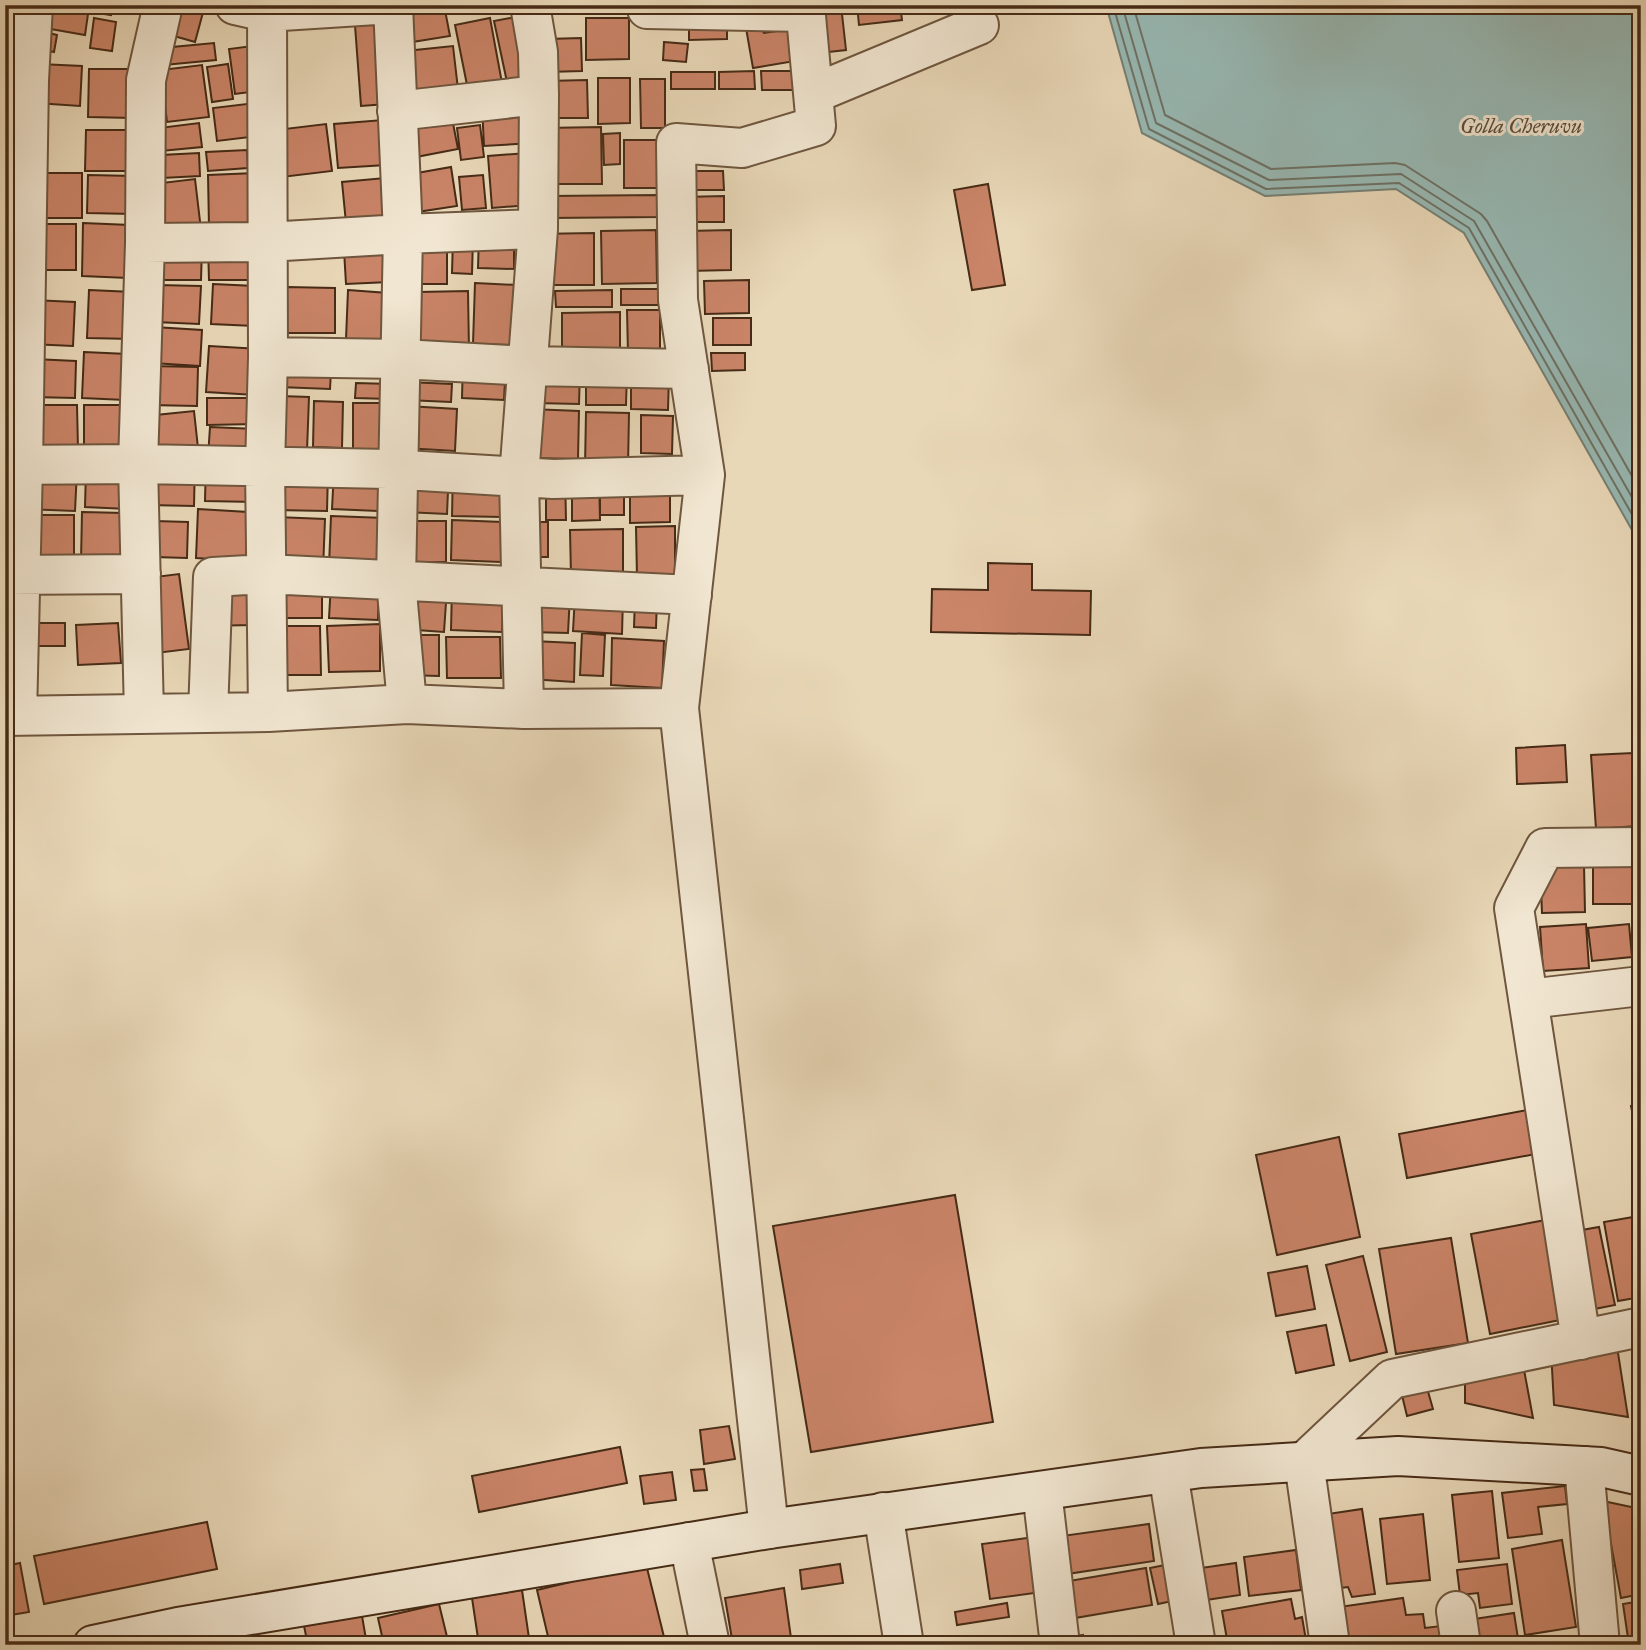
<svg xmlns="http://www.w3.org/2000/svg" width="1646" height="1650" font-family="'IM FELL Great Primer',serif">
<rect width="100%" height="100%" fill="#e9d8b8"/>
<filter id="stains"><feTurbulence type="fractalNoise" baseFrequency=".00286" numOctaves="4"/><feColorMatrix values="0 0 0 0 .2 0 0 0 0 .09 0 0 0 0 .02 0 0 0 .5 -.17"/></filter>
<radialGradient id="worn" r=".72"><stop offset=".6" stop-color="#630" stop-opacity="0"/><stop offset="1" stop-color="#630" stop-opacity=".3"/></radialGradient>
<path fill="#98b9b4" stroke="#778075" stroke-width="2" d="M 1106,5 L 1641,5 L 1641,537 L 1632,530 L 1464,233 L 1396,189 L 1265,196 L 1142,133 Z"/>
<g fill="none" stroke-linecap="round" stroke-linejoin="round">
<path stroke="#6f7265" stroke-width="2" d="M 1113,5 L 1149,129 L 1266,189 L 1399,183 L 1469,228 L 1638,525 L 1641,528
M 1122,5 L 1156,123 L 1269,180 L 1401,174 L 1474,221 L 1641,513
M 1133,5 L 1165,115 L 1271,169 L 1395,163 L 1405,165 L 1481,214 L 1487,221 L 1641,492"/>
</g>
<path fill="#ca8468" stroke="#462b16" stroke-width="2" d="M 92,5 L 112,5 L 111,15 L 91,12 Z
M 175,5 L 205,5 L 195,42 L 167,34 Z
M 400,5 L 444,5 L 450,36 L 406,43 Z
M 488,5 L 518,5 L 518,6 L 490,11 Z
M 573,5 L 611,5 L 574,11 Z
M 814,5 L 841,5 L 846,50 L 820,53 Z
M 857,5 L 900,5 L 902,20 L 859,25 Z
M 42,6 L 88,14 L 85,35 L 39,27 Z
M 380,10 L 387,104 L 361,106 L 354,12 Z
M 727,15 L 727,39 L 689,40 L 689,16 Z
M 521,16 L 533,77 L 507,82 L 494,21 Z
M 94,18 L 116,22 L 112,51 L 90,48 Z
M 490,18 L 502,83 L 468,90 L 455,25 Z
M 586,18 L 629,18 L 629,59 L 586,60 Z
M 5,19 L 14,19 L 13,47 L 5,47 Z
M 759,26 L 764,33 L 790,29 L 795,61 L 753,68 L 746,28 Z
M 37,30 L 57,35 L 54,52 L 35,48 Z
M 581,38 L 582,71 L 547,72 L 547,39 Z
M 664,42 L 688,44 L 686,62 L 663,60 Z
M 214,43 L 216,60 L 164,65 L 162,48 Z
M 252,46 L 258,91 L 235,94 L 229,49 Z
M 453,46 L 459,98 L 412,104 L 406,51 Z
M 5,57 L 16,57 L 15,103 L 5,103 Z
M 39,64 L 82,66 L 80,106 L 36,103 Z
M 228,64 L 233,99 L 212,102 L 207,67 Z
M 202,65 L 209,117 L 167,122 L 161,70 Z
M 89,69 L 134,69 L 133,118 L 88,117 Z
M 754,71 L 755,89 L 719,89 L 719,72 Z
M 761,71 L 797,71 L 797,90 L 762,90 Z
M 671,72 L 715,72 L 715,89 L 671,89 Z
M 598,78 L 630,78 L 630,123 L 598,124 Z
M 640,79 L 665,79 L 665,128 L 641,128 Z
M 587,80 L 588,118 L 546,118 L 546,81 Z
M 255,103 L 259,136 L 217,141 L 213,108 Z
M 530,103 L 533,143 L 484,146 L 482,106 Z
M 452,118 L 458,149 L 416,157 L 410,125 Z
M 383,120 L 386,165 L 338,168 L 334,124 Z
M 5,123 L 12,123 L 11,162 L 5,162 Z
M 199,123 L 202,147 L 161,151 L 159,128 Z
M 326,124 L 332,171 L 282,177 L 276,130 Z
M 480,125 L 484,157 L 461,160 L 457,128 Z
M 601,127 L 602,184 L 545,184 L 544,128 Z
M 86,130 L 134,130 L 134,171 L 85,171 Z
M 620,133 L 620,164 L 604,165 L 603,134 Z
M 624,140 L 661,140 L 662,188 L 624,188 Z
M 247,150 L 248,168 L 208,171 L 206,152 Z
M 199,153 L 200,176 L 162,178 L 161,155 Z
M 527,153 L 531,205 L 492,208 L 488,156 Z
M 451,167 L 457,206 L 417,212 L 411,174 Z
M 685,171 L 723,171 L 724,190 L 685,190 Z
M 5,172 L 13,172 L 12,211 L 5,211 Z
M 35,173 L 82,173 L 82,218 L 36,218 Z
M 257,173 L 259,226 L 209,227 L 208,175 Z
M 88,175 L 134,176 L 133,214 L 87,213 Z
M 483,175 L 486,208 L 462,210 L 459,177 Z
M 385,178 L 389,218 L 346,223 L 342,182 Z
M 195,179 L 201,230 L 159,235 L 153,184 Z
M 988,184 L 1005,285 L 972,290 L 954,190 Z
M 660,195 L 661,217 L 547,218 L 547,196 Z
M 724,196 L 724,222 L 683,222 L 683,197 Z
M 5,219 L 9,219 L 6,275 L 5,275 Z
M 83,223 L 130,225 L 128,278 L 82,276 Z
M 36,224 L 76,224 L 76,270 L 36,270 Z
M 656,230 L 657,283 L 602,284 L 601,231 Z
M 731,230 L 731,270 L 688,271 L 687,231 Z
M 386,231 L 389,282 L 346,284 L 343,233 Z
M 594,233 L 594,285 L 536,285 L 535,234 Z
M 479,234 L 514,234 L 514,269 L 478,268 Z
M 453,238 L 473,238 L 472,274 L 452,273 Z
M 447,240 L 447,284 L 413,284 L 412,241 Z
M 156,246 L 202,247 L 201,280 L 155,280 Z
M 208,246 L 258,246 L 258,280 L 209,280 Z
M 749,280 L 749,313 L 705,314 L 704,281 Z
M 475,283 L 516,285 L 513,345 L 473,344 Z
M 213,284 L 255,286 L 254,326 L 211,324 Z
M 157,285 L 201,286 L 199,324 L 155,322 Z
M 287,287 L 335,288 L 335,333 L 286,333 Z
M 621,289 L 659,289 L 659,305 L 621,305 Z
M 89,290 L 133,292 L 132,339 L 87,338 Z
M 348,290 L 388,293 L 386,341 L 346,339 Z
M 612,290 L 612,307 L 556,307 L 555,291 Z
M 468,291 L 469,351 L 419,352 L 418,292 Z
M 32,300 L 75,302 L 73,346 L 30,344 Z
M 627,310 L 660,310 L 660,353 L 628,354 Z
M 620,312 L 620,353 L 562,354 L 562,313 Z
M 713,318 L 751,318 L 751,345 L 713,345 Z
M 154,327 L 202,330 L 200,366 L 152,363 Z
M 209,346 L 259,349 L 257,395 L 206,392 Z
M 281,351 L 332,353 L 330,389 L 279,387 Z
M 84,352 L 127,354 L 125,400 L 82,398 Z
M 711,353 L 745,353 L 745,370 L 712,371 Z
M 33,359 L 76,361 L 75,398 L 32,397 Z
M 463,359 L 506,361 L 504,400 L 462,398 Z
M 150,366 L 198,367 L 197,406 L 149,405 Z
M 536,370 L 580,370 L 579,404 L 535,403 Z
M 586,370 L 627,371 L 626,405 L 586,405 Z
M 631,374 L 669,375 L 668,410 L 631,409 Z
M 406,382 L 452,384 L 451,402 L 406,400 Z
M 356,383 L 391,384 L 390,399 L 355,398 Z
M 280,396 L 309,397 L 307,451 L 278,450 Z
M 207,398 L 256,398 L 256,424 L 207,425 Z
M 314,401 L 343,402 L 342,448 L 313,447 Z
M 353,403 L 386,403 L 386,453 L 353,452 Z
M 30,405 L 77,405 L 78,449 L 30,450 Z
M 84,405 L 126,405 L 127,450 L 84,450 Z
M 407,406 L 457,409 L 455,451 L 405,448 Z
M 530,409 L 579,411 L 578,459 L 529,458 Z
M 194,411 L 198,448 L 150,453 L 146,416 Z
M 586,412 L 629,413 L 628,468 L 585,467 Z
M 641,415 L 673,416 L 672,454 L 641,453 Z
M 210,427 L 259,429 L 258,459 L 208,457 Z
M 149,459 L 195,459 L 194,506 L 148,505 Z
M 206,459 L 256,460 L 255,502 L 205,501 Z
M 407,467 L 449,468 L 447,514 L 405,512 Z
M 27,468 L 77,470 L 75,511 L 25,509 Z
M 86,469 L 128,470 L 127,509 L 85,507 Z
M 453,469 L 504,471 L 502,517 L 452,516 Z
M 276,470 L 328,471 L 327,511 L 275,510 Z
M 334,471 L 380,473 L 378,511 L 332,509 Z
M 599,474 L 600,520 L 572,521 L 572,475 Z
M 546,475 L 565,475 L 566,520 L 546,520 Z
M 624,475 L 624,515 L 600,515 L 600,476 Z
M 670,481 L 670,522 L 630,523 L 630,482 Z
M 198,509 L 248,512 L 246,561 L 196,558 Z
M 82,512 L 124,513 L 123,562 L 81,561 Z
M 27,515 L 74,515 L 74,559 L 28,560 Z
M 331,516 L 385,518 L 384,568 L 329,566 Z
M 276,517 L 325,519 L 323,570 L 275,568 Z
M 452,520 L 502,522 L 501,562 L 451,560 Z
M 155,521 L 188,522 L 187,558 L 154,557 Z
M 406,521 L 446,521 L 446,562 L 406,562 Z
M 527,522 L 548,522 L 548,557 L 527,557 Z
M 675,526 L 675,576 L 637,577 L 636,527 Z
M 623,529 L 623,575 L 571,575 L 570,530 Z
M 988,563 L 1032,564 L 1032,590 L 1091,591 L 1090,635 L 931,632 L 932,589 L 988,590 Z
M 179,574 L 189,649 L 132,656 L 122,581 Z
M 273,578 L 322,579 L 322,618 L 274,618 Z
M 252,580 L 253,625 L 202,626 L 201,581 Z
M 331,583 L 379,585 L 378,620 L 329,618 Z
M 405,585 L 447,588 L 444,632 L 402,629 Z
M 452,587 L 503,589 L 502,632 L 451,630 Z
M 531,594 L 570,595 L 568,633 L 529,632 Z
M 575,595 L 623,597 L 622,634 L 573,631 Z
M 635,598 L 657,599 L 656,628 L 634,627 Z
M 21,623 L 65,623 L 65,646 L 22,646 Z
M 118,623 L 121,663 L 78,665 L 76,625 Z
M 380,624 L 380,671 L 329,672 L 327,626 Z
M 271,626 L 320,626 L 321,675 L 272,675 Z
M 582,633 L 605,635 L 603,676 L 580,675 Z
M 405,635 L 439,635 L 439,676 L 405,675 Z
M 446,637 L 500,637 L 501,678 L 447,678 Z
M 612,638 L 664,641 L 662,688 L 611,685 Z
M 532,641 L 575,643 L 574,682 L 530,679 Z
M 1565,745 L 1567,782 L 1517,784 L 1516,748 Z
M 1633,753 L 1637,826 L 1596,829 L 1591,755 Z
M 1584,865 L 1585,912 L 1542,913 L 1540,866 Z
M 1593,865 L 1641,865 L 1641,904 L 1593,904 Z
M 1586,924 L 1589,968 L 1543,971 L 1540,927 Z
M 1629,924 L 1632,957 L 1592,961 L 1588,928 Z
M 1641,1104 L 1641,1154 L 1631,1106 Z
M 1533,1109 L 1541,1153 L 1407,1178 L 1399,1134 Z
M 1339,1137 L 1360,1237 L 1277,1255 L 1256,1155 Z
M 955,1195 L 993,1422 L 811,1452 L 773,1226 Z
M 1639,1216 L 1641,1297 L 1618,1301 L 1604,1222 Z
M 1551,1219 L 1570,1318 L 1490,1334 L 1471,1234 Z
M 1599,1227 L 1615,1305 L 1574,1313 L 1559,1234 Z
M 1451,1238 L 1468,1343 L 1396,1354 L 1379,1249 Z
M 1363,1256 L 1387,1352 L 1350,1361 L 1326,1265 Z
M 1307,1266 L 1315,1309 L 1276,1316 L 1268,1273 Z
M 1326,1325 L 1334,1365 L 1296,1373 L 1287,1332 Z
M 1616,1340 L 1628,1417 L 1554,1405 L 1551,1350 Z
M 1522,1359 L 1533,1418 L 1465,1403 L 1465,1371 Z
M 1425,1381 L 1433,1409 L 1407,1416 L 1400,1387 Z
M 729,1426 L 735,1459 L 704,1464 L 700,1430 Z
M 620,1447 L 627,1483 L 479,1512 L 472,1476 Z
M 704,1469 L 707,1490 L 694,1491 L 691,1470 Z
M 672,1472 L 676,1500 L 644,1504 L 640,1476 Z
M 1565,1486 L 1567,1504 L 1538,1507 L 1542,1534 L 1508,1538 L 1502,1493 Z
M 1492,1491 L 1499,1558 L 1459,1562 L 1452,1495 Z
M 1603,1501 L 1641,1509 L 1641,1594 L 1621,1598 Z
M 1362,1509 L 1375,1594 L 1352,1597 L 1348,1587 L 1333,1589 L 1321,1515 Z
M 1423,1514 L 1430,1580 L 1387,1584 L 1380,1519 Z
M 207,1522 L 217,1569 L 44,1604 L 34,1556 Z
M 1149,1524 L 1154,1561 L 1067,1574 L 1062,1536 Z
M 1034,1537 L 1042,1592 L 990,1599 L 982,1544 Z
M 1562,1540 L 1576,1627 L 1525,1635 L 1512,1549 Z
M 1296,1550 L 1301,1590 L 1249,1596 L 1244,1557 Z
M 20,1563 L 29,1612 L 5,1616 L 5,1566 Z
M 1175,1563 L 1182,1599 L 1158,1604 L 1150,1568 Z
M 1236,1563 L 1240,1595 L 1199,1601 L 1194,1569 Z
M 646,1564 L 666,1645 L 550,1645 L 537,1590 Z
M 840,1564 L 843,1583 L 802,1589 L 800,1570 Z
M 1507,1564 L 1512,1604 L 1480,1608 L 1478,1593 L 1460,1595 L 1457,1570 Z
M 1146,1568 L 1152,1605 L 1075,1618 L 1069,1581 Z
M 784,1588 L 792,1645 L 733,1645 L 725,1598 Z
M 522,1590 L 530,1645 L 479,1645 L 472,1598 Z
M 1403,1598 L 1406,1615 L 1423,1614 L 1425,1628 L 1449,1625 L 1452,1645 L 1330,1645 L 1325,1609 Z
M 1291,1599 L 1295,1619 L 1302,1617 L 1306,1640 L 1295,1642 L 1295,1645 L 1228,1645 L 1222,1611 Z
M 1641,1601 L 1641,1645 L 1629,1645 L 1623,1604 Z
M 1007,1603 L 1009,1617 L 957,1625 L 955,1612 Z
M 439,1604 L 449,1645 L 384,1645 L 378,1618 Z
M 1514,1613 L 1519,1645 L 1465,1645 L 1461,1621 Z
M 362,1616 L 367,1645 L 308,1645 L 304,1626 Z
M 1083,1635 L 1085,1645 L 1055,1645 L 1054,1640 Z
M 1579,1636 L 1581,1645 L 1540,1645 Z"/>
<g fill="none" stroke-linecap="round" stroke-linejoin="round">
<defs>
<path id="street" d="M 163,5 L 146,80 L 145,243 L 267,242 L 403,234 L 538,229
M 235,5 L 266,12 L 376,5
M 267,5 L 268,357 L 401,359 L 528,366 L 689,369
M 393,5 L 403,234 L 396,581 L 407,704
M 647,9 L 806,12
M 813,94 L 979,25
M 397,111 L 539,95
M 268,357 L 265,467 L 268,712
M 5,465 L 139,464 L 388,469 L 553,479 L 705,475
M 5,575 L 141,574
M 679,708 L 705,475 L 678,300 L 676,143 L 742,148 L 816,126 L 805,5
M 524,709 L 519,477 L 538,229 L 539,95 L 538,52 L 530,5
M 208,713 L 213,577 L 266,574 L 692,595
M 144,714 L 138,464 L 145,243
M 5,716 L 268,712 L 407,704 L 524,709 L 679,708 L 769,1529
M 17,716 L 23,465 L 29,80 L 33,5
M 1528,999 L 1641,986
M 1581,1340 L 1514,908 L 1545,848 L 1641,847
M 1584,1466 L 1600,1645
M 1168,1473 L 1196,1645
M 1042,1491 L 1060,1645
M 883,1512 L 904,1645
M 689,1542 L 710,1645
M 1456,1611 L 1461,1645
M 1330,1645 L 1304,1462 L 1392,1379 L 1641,1327"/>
<path id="secondary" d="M 93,1645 L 178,1627 L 769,1529 L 1201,1468 L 1398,1456 L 1601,1467 L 1641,1476"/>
</defs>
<use href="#street" stroke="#6f563e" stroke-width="42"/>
<use href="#secondary" stroke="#462b16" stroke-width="42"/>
<use href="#street" stroke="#f1e6d1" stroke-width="38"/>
<use href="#secondary" stroke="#f1e6d1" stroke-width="38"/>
</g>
<g text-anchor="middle" stroke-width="6" stroke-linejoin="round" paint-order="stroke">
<g font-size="21" font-style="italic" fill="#5a4e3e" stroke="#f1e6d1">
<text x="1521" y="133">Golla Cheruvu</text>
</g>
</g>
<rect width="1646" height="1650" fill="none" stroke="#e9d8b8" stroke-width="28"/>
<rect x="7" y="7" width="1632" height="1636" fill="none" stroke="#462b16" stroke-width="3.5"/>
<rect x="14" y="14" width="1618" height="1622" fill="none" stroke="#462b16" stroke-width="2"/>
<rect width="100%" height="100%" filter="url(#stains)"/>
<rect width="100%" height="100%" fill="url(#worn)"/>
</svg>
